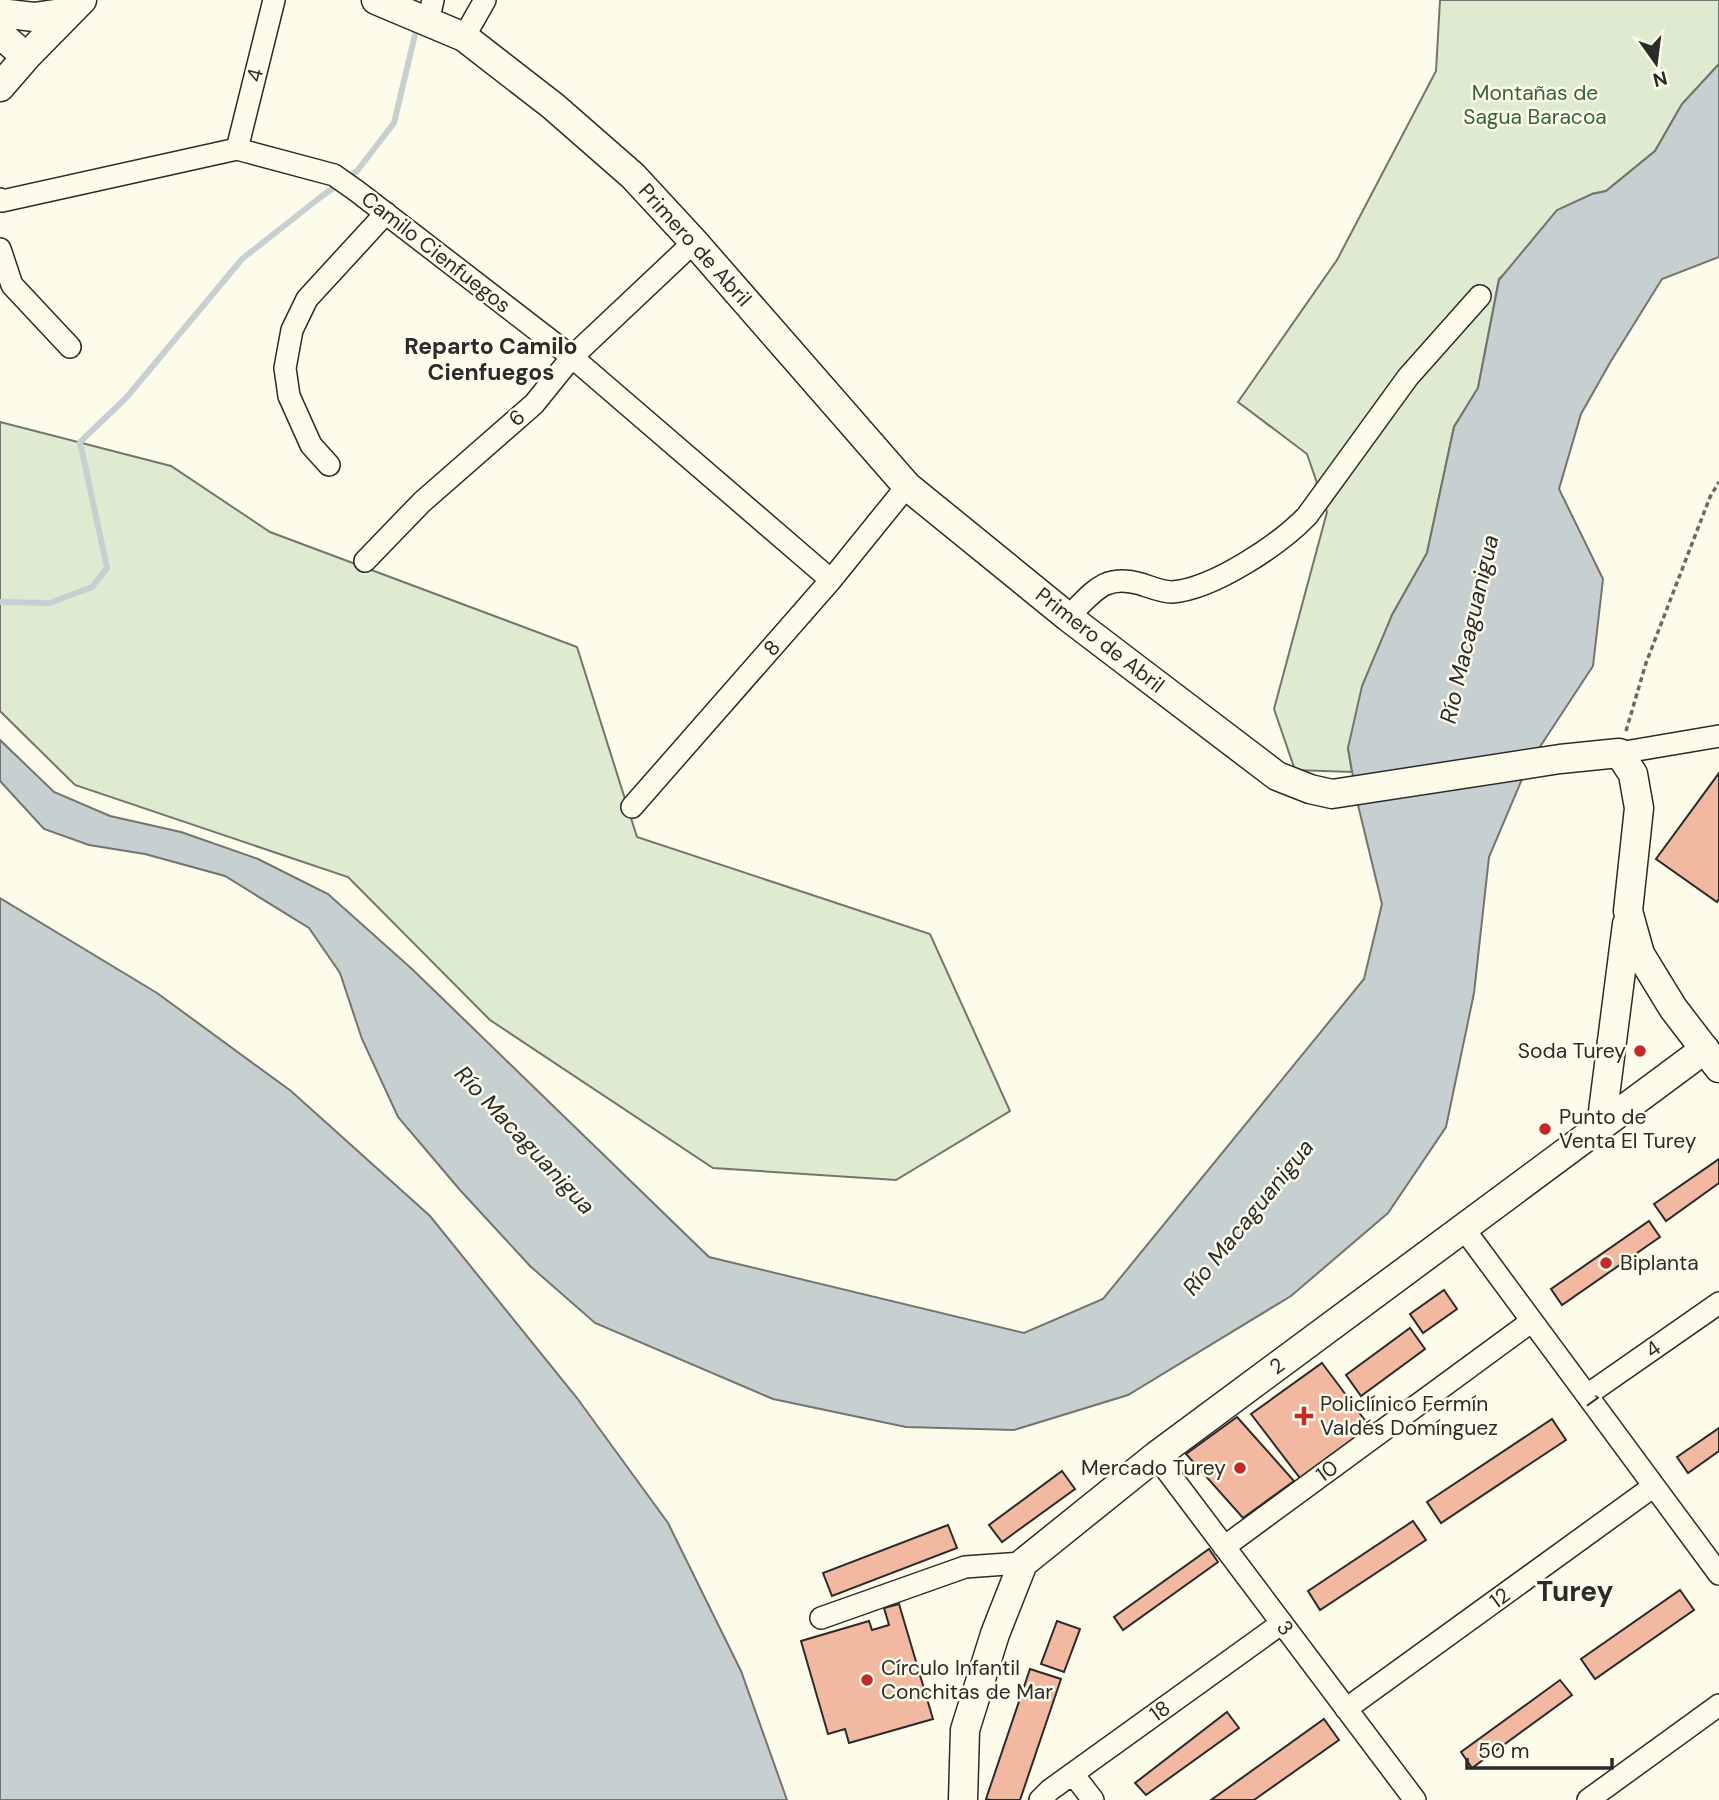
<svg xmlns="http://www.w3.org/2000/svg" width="1719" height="1800" font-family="'DM Sans',sans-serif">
<rect width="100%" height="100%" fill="#fdfbea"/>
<path fill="#deebd1" stroke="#74746e" stroke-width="2" d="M 1440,0 L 1719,0 L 1719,64 L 1682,104 L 1655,151 L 1606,191 L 1592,194 L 1499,279 L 1478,388 L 1454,427 L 1427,553 L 1392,615 L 1348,748 L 1352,772 L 1295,770 L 1274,709 L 1327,512 L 1307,454 L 1238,402 L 1337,260 L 1436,71 Z
M 0,422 L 171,466 L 270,532 L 577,647 L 637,837 L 930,934 L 1010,1111 L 896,1180 L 713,1168 L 490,1020 L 348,877 L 75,785 L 0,711 Z"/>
<path fill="#c7d0d0" stroke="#74746e" stroke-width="2" d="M 1719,64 L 1719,257 L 1662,279 L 1611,361 L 1581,414 L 1559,489 L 1603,579 L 1593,666 L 1528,765 L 1489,857 L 1474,993 L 1446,1127 L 1388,1213 L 1291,1296 L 1128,1395 L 1014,1430 L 906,1427 L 773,1399 L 595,1323 L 530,1266 L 460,1190 L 398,1117 L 362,1039 L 340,973 L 309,928 L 225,876 L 145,854 L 89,845 L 44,829 L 0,781 L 0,740 L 54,792 L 110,816 L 181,832 L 258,859 L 328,894 L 412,969 L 709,1257 L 1024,1333 L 1103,1299 L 1364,979 L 1382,904 L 1358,805 L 1348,748 L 1362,686 L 1392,615 L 1427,553 L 1454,427 L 1478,388 L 1499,280 L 1557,210 L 1592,194 L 1606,191 L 1655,151 L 1682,104 Z
M 0,898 L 157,993 L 291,1091 L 430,1216 L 577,1398 L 668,1523 L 741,1671 L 787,1800 L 0,1800 Z"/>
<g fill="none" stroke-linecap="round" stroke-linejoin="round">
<path stroke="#c7d0d0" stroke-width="6" d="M 0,602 L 50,603 L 92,587 L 107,568 L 80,442 L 126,398 L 242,259 L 322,196 L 357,171 L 394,123 L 417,26"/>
</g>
<path fill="#f2b8a0" stroke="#2b2b2b" stroke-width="2" d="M 1719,773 L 1719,899 L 1717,902 L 1656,859 Z
M 1719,1159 L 1719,1183 L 1666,1221 L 1654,1204 Z
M 1649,1221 L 1660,1237 L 1562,1305 L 1551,1289 Z
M 1444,1290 L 1457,1309 L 1423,1333 L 1410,1314 Z
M 1410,1328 L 1425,1349 L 1361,1396 L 1346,1375 Z
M 1322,1363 L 1370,1427 L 1300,1478 L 1251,1414 Z
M 1237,1417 L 1294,1481 L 1243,1518 L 1186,1454 Z
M 1552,1419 L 1566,1440 L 1441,1523 L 1427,1502 Z
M 1719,1428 L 1719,1451 L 1688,1473 L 1677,1457 Z
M 1062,1471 L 1075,1489 L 1002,1542 L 989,1525 Z
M 1413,1521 L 1426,1540 L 1320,1610 L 1308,1591 Z
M 948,1525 L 957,1548 L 832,1596 L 823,1573 Z
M 1209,1549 L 1218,1562 L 1123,1630 L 1114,1617 Z
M 1680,1590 L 1694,1610 L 1595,1679 L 1581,1659 Z
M 899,1604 L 933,1719 L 849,1743 L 845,1729 L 828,1734 L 801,1641 L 869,1621 L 872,1630 L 889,1625 L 884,1608 Z
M 1057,1621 L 1080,1629 L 1064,1672 L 1041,1664 Z
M 1030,1669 L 1061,1679 L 1020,1800 L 990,1800 L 986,1799 Z
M 1560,1680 L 1572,1695 L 1472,1768 L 1461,1752 Z
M 1227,1712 L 1239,1728 L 1146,1795 L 1135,1783 Z
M 1324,1719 L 1339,1740 L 1254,1800 L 1211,1800 Z"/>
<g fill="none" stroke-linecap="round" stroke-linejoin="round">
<defs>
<path id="minor" d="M 428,22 L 433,0
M 464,37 L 485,0
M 237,149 L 274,0
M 0,199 L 2,201 L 237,149 L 334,175 L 358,192 L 572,357 L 831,580
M 0,249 L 12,285 L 70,347
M 329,465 L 311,445 L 289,396 L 285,368 L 292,330 L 307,299 L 386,213
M 365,561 L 422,502 L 534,404 L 572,357 L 694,242
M 1068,617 C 1093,593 1103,573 1141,584 C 1150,587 1162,592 1172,592 C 1213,589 1279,545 1307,516 L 1408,377 L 1480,296
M 1619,753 L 1719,736
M 632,807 L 831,580 L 907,486
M 1464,1229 L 1719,1574
M 1587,1395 L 1719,1303
M 1156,1456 L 1415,1800
M 1224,1547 L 1532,1321
M 821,1618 L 965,1567 L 1023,1563
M 1346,1709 L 1654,1486
M 1073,1774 L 1093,1800
M 1040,1800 L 1050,1790 L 1282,1623
M 1588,1800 L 1719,1705"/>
<path id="major" d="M 376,0 L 464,37 L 553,106 L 633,176 L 694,242 L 907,486 L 1068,617 L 1277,776 L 1310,789 L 1332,794 L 1560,759 L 1619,753 L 1633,774 L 1639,808 L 1628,911 L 1640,954 L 1673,1008 L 1719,1068
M 0,13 L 34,17 L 70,12
M 0,34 L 26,57
M 0,87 L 26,57 L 82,0
M 1601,1127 L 1627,924
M 963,1800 L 965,1730 L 995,1634 L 1023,1563 L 1156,1456 L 1705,1049"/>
</defs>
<use href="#minor" stroke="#2b2b2b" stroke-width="24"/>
<use href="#major" stroke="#2b2b2b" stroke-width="31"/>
<path stroke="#6a6964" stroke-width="3.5" stroke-dasharray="5 3.5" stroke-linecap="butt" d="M 1626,731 L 1646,663 L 1710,497 L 1719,482"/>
<use href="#minor" stroke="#fdfbea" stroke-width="21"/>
<use href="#major" stroke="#fdfbea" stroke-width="28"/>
</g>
<g fill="#c62828" stroke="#fdfbea" stroke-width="2.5">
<circle cx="1640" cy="1051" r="7"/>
<circle cx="1545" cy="1129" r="7"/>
<circle cx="1606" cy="1263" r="7"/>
<path d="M1300.5 1405.5h7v7h7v7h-7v7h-7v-7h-7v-7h7z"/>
<circle cx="1240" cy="1468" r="7"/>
<circle cx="867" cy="1680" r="7"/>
</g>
<g text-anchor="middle" stroke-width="5" stroke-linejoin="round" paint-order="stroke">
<g font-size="21" fill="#2b2b2b" stroke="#fdfbea">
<text transform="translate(255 75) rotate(-76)" y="7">4</text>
<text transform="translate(695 245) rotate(48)" y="7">Primero de Abril</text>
<text transform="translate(436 252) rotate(38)" y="7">Camilo Cienfuegos</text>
<text transform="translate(517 418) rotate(-41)" y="7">6</text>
<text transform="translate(1100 640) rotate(38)" y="7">Primero de Abril</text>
<text transform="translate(772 648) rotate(-49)" y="7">8</text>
<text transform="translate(1653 1349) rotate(-35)" y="7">4</text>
<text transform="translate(1277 1366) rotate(-36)" y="7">2</text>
<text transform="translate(1592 1401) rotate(54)" y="7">1</text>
<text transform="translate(1327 1471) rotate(-36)" y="7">10</text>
<text transform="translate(1500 1598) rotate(-36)" y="7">12</text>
<text transform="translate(1285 1628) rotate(53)" y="7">3</text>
<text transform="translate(1160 1711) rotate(-36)" y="7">18</text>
</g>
<g font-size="21" fill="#34623c" stroke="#fdfbea">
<text x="1535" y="100">Montañas de<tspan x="1535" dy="24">Sagua Baracoa</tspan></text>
</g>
<g font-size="21" fill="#2b2b2b" stroke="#fdfbea" text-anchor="start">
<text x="1626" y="1058" text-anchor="end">Soda Turey</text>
<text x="1559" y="1124">Punto de<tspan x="1559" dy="24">Venta El Turey</tspan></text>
<text x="1620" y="1270">Biplanta</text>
<text x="1320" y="1411">Policlínico Fermín<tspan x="1320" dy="24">Valdés Domínguez</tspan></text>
<text x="1226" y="1475" text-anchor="end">Mercado Turey</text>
<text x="881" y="1675">Círculo Infantil<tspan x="881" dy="24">Conchitas de Mar</tspan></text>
</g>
<g font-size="23" font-weight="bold" fill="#2b2b2b" stroke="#fdfbea">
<text x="491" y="354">Reparto Camilo<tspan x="491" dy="26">Cienfuegos</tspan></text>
</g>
<g font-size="23" font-style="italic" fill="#2b2b2b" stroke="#fdfbea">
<text transform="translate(1469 629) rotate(-77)" y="8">Río Macaguanigua</text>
<text transform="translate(525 1140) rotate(47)" y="8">Río Macaguanigua</text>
<text transform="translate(1248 1217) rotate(-51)" y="8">Río Macaguanigua</text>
</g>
<g font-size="28" font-weight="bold" fill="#2b2b2b" stroke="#fdfbea">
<text x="1575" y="1601">Turey</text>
</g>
</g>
<g transform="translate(1656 63) rotate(166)" stroke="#fdfbea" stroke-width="5" paint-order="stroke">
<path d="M0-5L12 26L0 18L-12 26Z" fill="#2b2b2b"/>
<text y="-10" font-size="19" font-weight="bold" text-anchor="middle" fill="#2b2b2b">N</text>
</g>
<path d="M1467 1758v10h145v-10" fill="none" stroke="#2b2b2b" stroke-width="3.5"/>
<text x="1478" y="1758" font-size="21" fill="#2b2b2b" stroke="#fdfbea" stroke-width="5" paint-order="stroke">50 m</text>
</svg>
